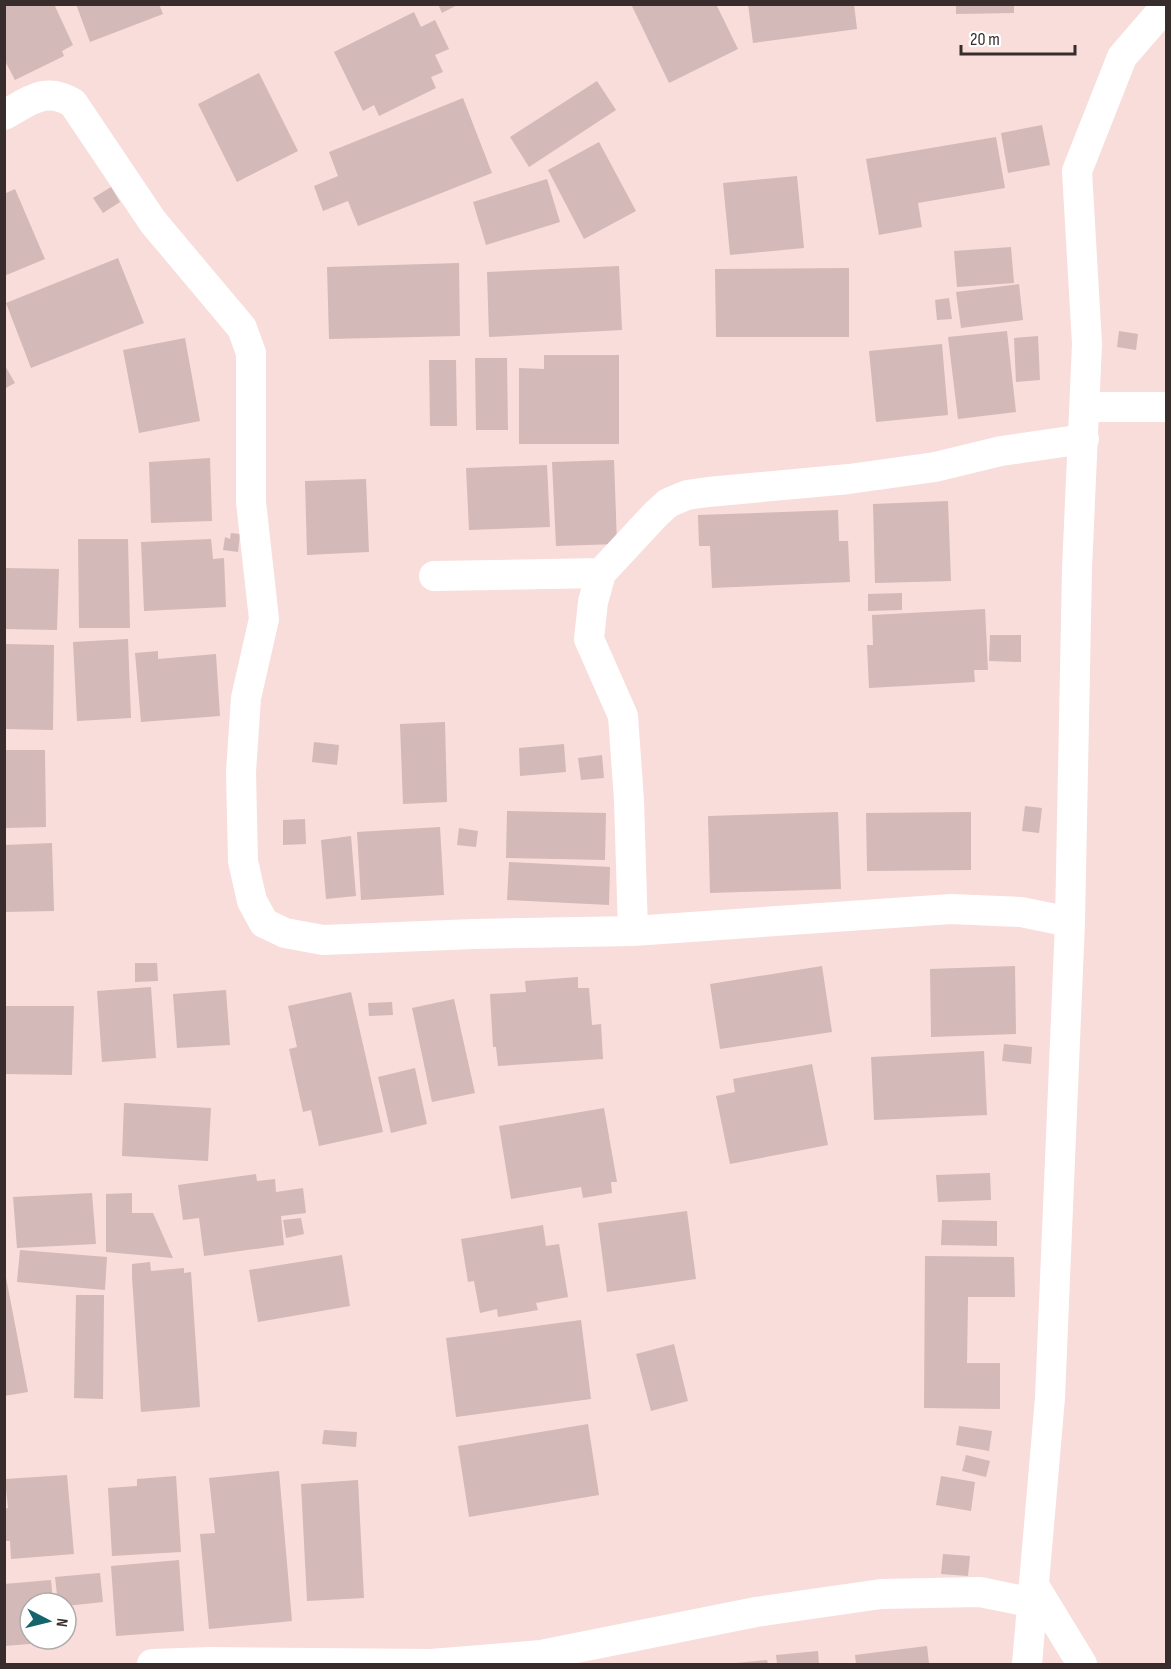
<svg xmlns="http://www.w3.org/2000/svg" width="1171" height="1669" font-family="'Sofia Sans Condensed',sans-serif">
<rect width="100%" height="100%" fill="#f8ddda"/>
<path fill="#d3b9b7" d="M 4,4 L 54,4 L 73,45 L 62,51 L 64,56 L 15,80 L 4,59 Z
M 76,4 L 159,4 L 163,14 L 90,42 Z
M 438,4 L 459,4 L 442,13 Z
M 631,4 L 716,4 L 738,49 L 669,83 Z
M 748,4 L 854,4 L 857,29 L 753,43 Z
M 956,4 L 1014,4 L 1014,13 L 956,14 Z
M 414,12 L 421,27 L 435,20 L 449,49 L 435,55 L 443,72 L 431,77 L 436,88 L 379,116 L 374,105 L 363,111 L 334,52 Z
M 259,73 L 298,151 L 237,182 L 198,104 Z
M 597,81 L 616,110 L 529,167 L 510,137 Z
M 463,98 L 492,173 L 358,226 L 348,201 L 323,211 L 314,186 L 338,176 L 329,152 Z
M 1042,125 L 1050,165 L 1008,173 L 1001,133 Z
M 996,137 L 1005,188 L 918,203 L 922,227 L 879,235 L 866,159 Z
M 599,142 L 636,211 L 584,239 L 548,170 Z
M 797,176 L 804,248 L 730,255 L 723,183 Z
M 547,179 L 560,222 L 486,245 L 473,202 Z
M 111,187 L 120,202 L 103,213 L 93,198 Z
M 15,189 L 45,259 L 4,276 L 4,194 Z
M 1011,247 L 1014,283 L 957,287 L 954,251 Z
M 118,258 L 144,323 L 31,368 L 6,303 Z
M 459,263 L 460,336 L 329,339 L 327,267 Z
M 619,266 L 622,330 L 489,337 L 487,272 Z
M 849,268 L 849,337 L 716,337 L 715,269 Z
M 1019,284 L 1023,320 L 961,328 L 956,292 Z
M 949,298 L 952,319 L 937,320 L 935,300 Z
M 1007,331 L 1016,412 L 958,419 L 948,337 Z
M 1119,331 L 1138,334 L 1136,350 L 1117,347 Z
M 1038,336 L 1040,380 L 1016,382 L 1014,338 Z
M 185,338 L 200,421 L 139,433 L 123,350 Z
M 942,344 L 948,415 L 876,422 L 869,351 Z
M 544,355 L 619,355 L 619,444 L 519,444 L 519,368 L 544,369 Z
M 475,358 L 507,358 L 508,430 L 476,430 Z
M 429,360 L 456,360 L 457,426 L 430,426 Z
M 4,364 L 15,383 L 4,389 Z
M 210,458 L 212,521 L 151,523 L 149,462 Z
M 614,460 L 617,544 L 556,546 L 552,462 Z
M 547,465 L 550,527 L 469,530 L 466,468 Z
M 366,479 L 369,552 L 307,555 L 305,481 Z
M 948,501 L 951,581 L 875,583 L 873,504 Z
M 838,510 L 839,541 L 848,541 L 850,582 L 712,588 L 710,546 L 699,546 L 698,515 Z
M 231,533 L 240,534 L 238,552 L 223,550 L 225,537 L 230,539 Z
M 78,539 L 128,539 L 130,628 L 79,628 Z
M 211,539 L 213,559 L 224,558 L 226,607 L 144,611 L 141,542 Z
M 4,568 L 59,569 L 57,630 L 4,629 Z
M 902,593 L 902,610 L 868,611 L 868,594 Z
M 985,609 L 988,670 L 974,670 L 975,682 L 869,688 L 867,645 L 873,645 L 872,615 Z
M 990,635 L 1021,635 L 1021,662 L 989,661 Z
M 128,639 L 131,718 L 77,721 L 73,642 Z
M 5,644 L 54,645 L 53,730 L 4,729 Z
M 158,651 L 158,659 L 216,654 L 220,716 L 141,722 L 135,653 Z
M 445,722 L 447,802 L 403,804 L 400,724 Z
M 314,742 L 339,745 L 337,765 L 312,762 Z
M 564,744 L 566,772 L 520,776 L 519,748 Z
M 5,750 L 45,750 L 46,827 L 5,828 Z
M 602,755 L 604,778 L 581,780 L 578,758 Z
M 1025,806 L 1042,808 L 1039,833 L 1022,831 Z
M 507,811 L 606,813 L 605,860 L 506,858 Z
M 838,812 L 841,889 L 710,893 L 708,816 Z
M 971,812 L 971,870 L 867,871 L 866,813 Z
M 305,819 L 306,844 L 283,845 L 283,820 Z
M 440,827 L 444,895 L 361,900 L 357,832 Z
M 459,828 L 478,831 L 476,847 L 457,845 Z
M 351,836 L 356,896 L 326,899 L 321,840 Z
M 52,843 L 54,911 L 4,912 L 4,845 Z
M 509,862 L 610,867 L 609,905 L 507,900 Z
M 135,963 L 157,963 L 158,981 L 135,982 Z
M 822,966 L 832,1032 L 720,1049 L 710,984 Z
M 1015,966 L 1016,1034 L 931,1037 L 930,969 Z
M 578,977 L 578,988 L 589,988 L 592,1025 L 601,1024 L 603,1059 L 498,1066 L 496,1047 L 493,1047 L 490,994 L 526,992 L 525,981 Z
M 151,987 L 156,1058 L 102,1062 L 97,991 Z
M 226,990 L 230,1045 L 177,1048 L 173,994 Z
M 351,992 L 383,1132 L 319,1146 L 311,1110 L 303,1112 L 289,1049 L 297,1047 L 288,1006 Z
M 454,999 L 475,1093 L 432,1102 L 412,1008 Z
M 392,1002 L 393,1015 L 369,1016 L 368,1003 Z
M 4,1006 L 74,1006 L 72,1075 L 4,1074 Z
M 1004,1044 L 1032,1047 L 1031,1064 L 1002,1061 Z
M 984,1051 L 987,1115 L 874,1120 L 871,1057 Z
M 812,1064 L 828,1145 L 730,1164 L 716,1096 L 735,1092 L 733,1079 Z
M 415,1068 L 427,1124 L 391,1133 L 378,1077 Z
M 124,1103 L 211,1108 L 208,1161 L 122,1156 Z
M 604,1108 L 617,1182 L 611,1182 L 612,1193 L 583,1198 L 581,1187 L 511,1199 L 499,1126 Z
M 990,1173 L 991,1200 L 938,1202 L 936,1175 Z
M 256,1174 L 257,1181 L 275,1179 L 276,1192 L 303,1188 L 306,1213 L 281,1216 L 284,1245 L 204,1256 L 199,1218 L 183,1220 L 178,1185 Z
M 92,1193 L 96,1244 L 17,1248 L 13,1197 Z
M 132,1193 L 132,1213 L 153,1213 L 173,1258 L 106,1252 L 106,1194 Z
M 687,1211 L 696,1279 L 607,1292 L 598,1223 Z
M 301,1218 L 304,1234 L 286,1238 L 283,1220 Z
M 942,1220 L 997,1221 L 997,1246 L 941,1245 Z
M 543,1225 L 546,1246 L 559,1244 L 568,1297 L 536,1303 L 538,1310 L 498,1317 L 497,1309 L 480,1313 L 474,1281 L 468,1282 L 461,1239 Z
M 20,1250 L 107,1257 L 105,1290 L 17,1282 Z
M 342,1255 L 350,1306 L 258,1322 L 249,1270 Z
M 925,1256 L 1014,1257 L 1015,1297 L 968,1297 L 967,1363 L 1000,1363 L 1000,1409 L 924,1408 Z
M 150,1262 L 151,1271 L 184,1268 L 184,1273 L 191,1272 L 200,1407 L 141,1412 L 132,1277 L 132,1264 Z
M 4,1267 L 28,1392 L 4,1396 Z
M 76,1295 L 104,1295 L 103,1399 L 74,1398 Z
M 581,1320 L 591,1399 L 456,1417 L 446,1338 Z
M 674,1344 L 688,1401 L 651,1411 L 636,1354 Z
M 588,1424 L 599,1495 L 469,1517 L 458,1446 Z
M 959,1426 L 992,1431 L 989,1451 L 956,1445 Z
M 324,1430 L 357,1432 L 356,1447 L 322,1444 Z
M 966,1455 L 990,1461 L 986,1477 L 962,1471 Z
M 279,1471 L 292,1621 L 209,1629 L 200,1534 L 215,1533 L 209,1478 Z
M 67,1475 L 74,1554 L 11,1559 L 10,1541 L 4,1541 L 4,1509 L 8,1508 L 5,1479 Z
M 176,1476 L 181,1552 L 112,1556 L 108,1488 L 137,1486 L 137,1479 Z
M 941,1476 L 975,1482 L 971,1511 L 936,1505 Z
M 358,1480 L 364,1598 L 307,1601 L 301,1484 Z
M 943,1554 L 970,1556 L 968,1576 L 941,1574 Z
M 179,1560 L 184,1631 L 116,1636 L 111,1566 Z
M 100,1573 L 103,1602 L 66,1606 L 66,1603 L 58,1603 L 55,1577 Z
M 51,1580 L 53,1603 L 30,1603 L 30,1639 L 55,1639 L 56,1642 L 4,1646 L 4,1584 Z
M 927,1646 L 929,1664 L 856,1664 L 855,1655 Z
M 818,1651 L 819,1664 L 777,1664 L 776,1655 Z
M 767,1660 L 768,1664 L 736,1664 L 736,1663 Z"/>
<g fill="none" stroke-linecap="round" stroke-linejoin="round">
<path stroke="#fff" stroke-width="30" d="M 4,115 C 30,101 45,86 73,103 L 153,222 L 242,328 L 251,353 L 251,502 L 264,619 L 246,698 L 241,772 L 243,861 L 252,901 L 264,923 L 285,933 L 323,940 L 474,934 L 633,931 L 951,909 L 1021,912 L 1070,922
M 1087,407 L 1166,407
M 434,576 L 601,573
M 633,931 L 629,800 L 623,716 L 589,639 L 593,602 L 601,573 L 655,515 L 668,503 L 687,495 L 708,492 L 849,479 L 935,467 L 1001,451 L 1084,439
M 1035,1587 L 1082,1664
M 152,1664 L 211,1662 L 431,1664 L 541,1655 L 756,1612 L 881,1594 L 980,1592 L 1034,1603
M 1027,1664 L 1050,1398 L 1070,922 L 1077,569 L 1087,344 L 1077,171 L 1122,57 L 1166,6"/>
</g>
<rect width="1171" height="1669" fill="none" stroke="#372d2c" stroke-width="12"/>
<g transform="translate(48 1621) rotate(97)"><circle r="28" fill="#ffffff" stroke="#afabab" stroke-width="1.5"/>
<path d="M0-4.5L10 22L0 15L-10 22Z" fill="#15646b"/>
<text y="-9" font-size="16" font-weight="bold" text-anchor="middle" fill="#372d2c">N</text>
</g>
<path d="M961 45v9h114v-9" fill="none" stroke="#372d2c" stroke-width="3"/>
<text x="970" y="45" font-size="18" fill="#372d2c" stroke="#ffffff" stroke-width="4.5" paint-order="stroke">20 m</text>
</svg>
